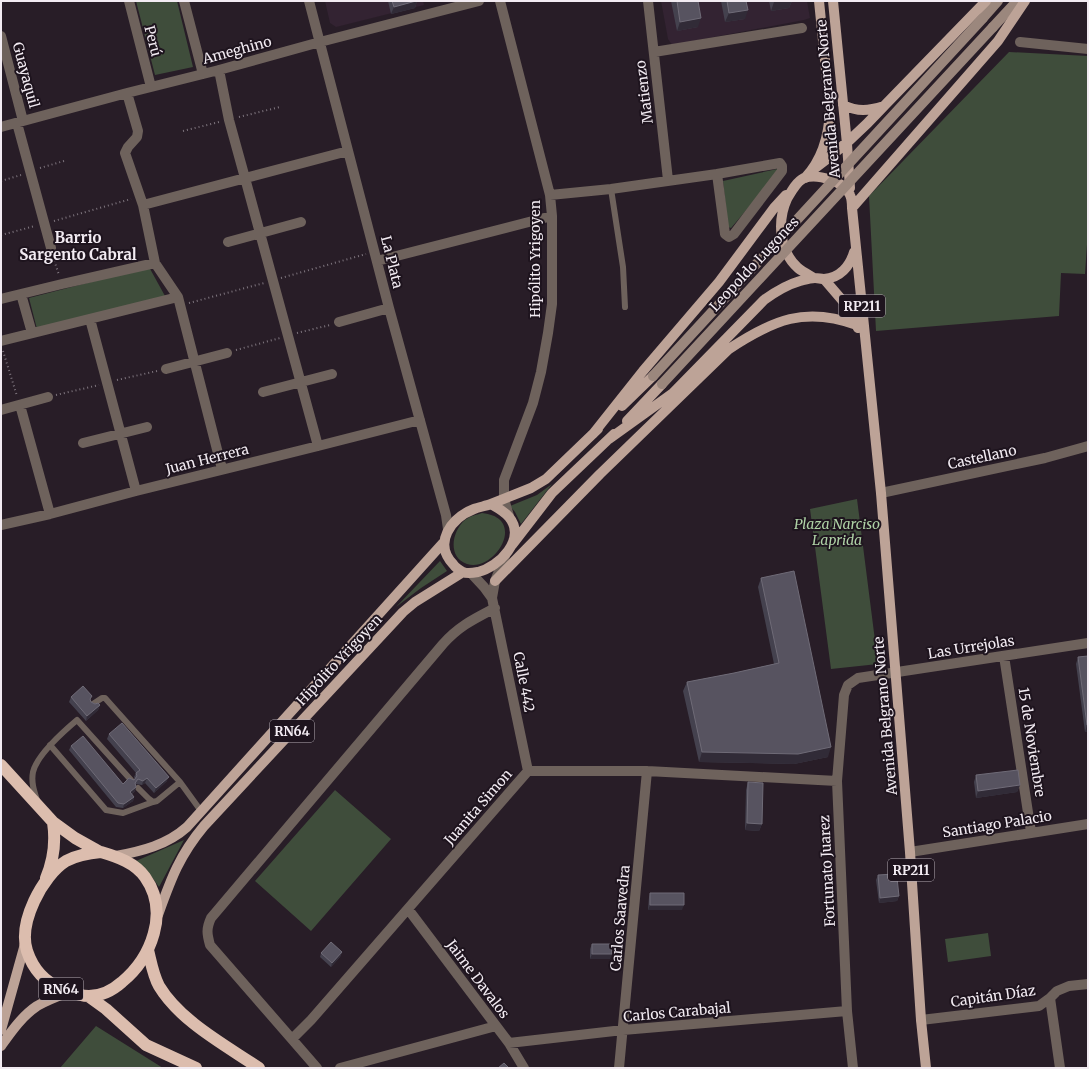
<svg xmlns="http://www.w3.org/2000/svg" width="1089" height="1069" font-family="Merriweather,serif">
<rect width="100%" height="100%" fill="#281d27"/>
<path fill="#332332" d="M 325,1 L 423,1 L 424,5 L 336,27 L 330,23 Z
M 661,1 L 807,1 L 810,18 L 804,20 L 672,45 L 668,39 Z"/>
<path fill="#3f4d3b" d="M 136,1 L 177,1 L 193,67 L 155,75 Z
M 1009,52 L 1088,56 L 1088,230 L 1085,274 L 1061,273 L 1059,316 L 876,331 L 869,196 Z
M 777,169 L 777,174 L 731,228 L 728,227 L 723,181 Z
M 149,267 L 165,296 L 37,329 L 29,298 Z
M 552,484 L 521,524 L 515,512 L 510,506 L 537,495 Z
M 857,499 L 878,664 L 831,669 L 810,509 Z
M 482,513 C 529,518 494,573 467,564 C 447,557 452,531 465,520 C 470,516 476,515 482,513 Z
M 440,561 L 447,571 L 421,588 L 396,607 Z
M 335,790 L 391,839 L 311,931 L 255,881 Z
M 184,840 L 159,887 L 149,873 L 136,861 Z
M 988,933 L 991,956 L 948,962 L 945,939 Z
M 96,1026 L 163,1068 L 60,1068 Z"/>
<g fill="none" stroke-linecap="round" stroke-linejoin="round">
<path stroke="#7e757e" stroke-width="2" stroke-dasharray="1 3" stroke-linecap="butt" d="M 239,117 L 280,107
M 183,131 L 219,122
M 40,168 L 64,161
M 1,181 L 21,175
M 54,221 L 131,199
M 1,235 L 35,226
M 53,257 L 59,275
M 281,278 L 366,254
M 189,303 L 264,283
M 297,333 L 330,325
M 236,350 L 280,338
M 3,351 L 17,396
M 117,380 L 157,371
M 56,395 L 99,385"/>
<path stroke="#6e625c" stroke-width="6" d="M 611,189 L 623,267 L 625,307
M 93,704 L 102,698 L 105,698 L 180,782
M 50,745 L 106,810 L 123,813 L 153,802
M 138,788 L 149,799 L 153,802 L 157,801 L 180,782 L 201,811
M 37,800 C 34,791 31,782 33,772 C 37,755 64,731 77,720 L 131,780"/>
<path stroke="#6e625c" stroke-width="10" d="M 129,1 L 151,87
M 184,1 L 203,74
M 309,1 L 389,308 L 446,515 L 448,529
M 500,1 L 550,195 L 552,216 L 552,304 L 548,333 L 541,372 L 533,403 L 504,480 L 504,499 L 509,516
M 648,1 L 668,180
M 1,36 L 23,121
M 1020,42 L 1088,49
M 654,52 L 802,28
M 219,70 L 229,120 L 245,178 L 318,446
M 127,93 L 138,131 L 137,137 L 128,147 L 125,153 L 143,205 L 348,151
M 17,123 L 51,248
M 1,127 L 127,93 L 219,70 L 320,42 L 479,1
M 780,163 L 782,166 L 782,171 L 734,234 L 729,237 L 725,234 L 717,174 Z
M 550,195 L 611,189 L 717,174
M 143,205 L 155,263
M 228,242 L 301,222
M 377,261 L 552,216
M 21,294 L 32,333
M 1,299 L 62,284 L 155,263 L 178,297
M 90,319 L 136,491
M 339,322 L 389,308
M 1,341 L 178,297 L 222,469
M 166,369 L 227,353
M 263,392 L 332,374
M 20,405 L 50,514
M 1,410 L 48,397
M 83,443 L 147,427
M 881,493 L 1045,458 L 1088,446
M 1,525 L 50,514 L 136,491 L 318,446 L 420,420
M 471,573 L 484,587 L 492,598 L 495,581 L 505,556
M 492,598 L 528,771
M 1004,656 L 1031,832
M 910,852 L 1088,824
M 408,909 L 509,1043 L 524,1068
M 1050,998 L 1060,1068
M 921,1020 L 1039,1006 L 1050,998 L 1057,991 L 1069,986 L 1088,984
M 292,1039 L 311,1020 L 528,771 L 647,771 L 837,781
M 509,1043 L 623,1030 L 847,1011
M 317,1068 L 210,945 C 207,934 206,929 211,918 L 443,644 C 459,626 474,619 495,608
M 340,1068 L 496,1026
M 619,1068 L 647,771
M 853,1068 L 847,1011 L 837,781 L 844,695 L 848,685 L 858,678 L 1088,643"/>
<path stroke="#9b877d" stroke-width="10" d="M 983,18 L 998,1
M 993,27 L 1017,1"/>
<path stroke="#bda397" stroke-width="10" d="M 833,1 L 847,144 L 850,188
M 843,105 C 858,112 868,111 884,106 L 986,1
M 814,169 C 840,150 862,130 884,106
M 805,178 C 823,159 829,136 830,110 L 819,1
M 852,208 L 998,41 L 1025,1
M 814,278 C 809,275 803,272 798,268 C 779,251 777,221 787,199 C 791,192 796,182 804,178 C 818,173 845,182 850,195 C 852,199 852,204 852,208 L 881,493 L 910,852 L 921,1020 L 926,1068
M 824,279 L 848,307 L 858,328
M 622,406 L 653,376
M 627,421 L 662,384
M 593,434 L 643,371 L 719,282 L 774,208 L 786,195
M 609,439 L 673,393 L 764,300 C 775,292 786,285 800,281 C 804,280 810,278 815,278 C 818,278 821,279 824,279 C 840,278 850,266 854,252
M 491,504 C 498,508 504,511 509,517 C 527,539 499,567 478,572 C 473,573 467,574 463,572 C 460,571 455,567 453,564 C 433,543 451,518 474,509 C 479,507 486,506 491,504 Z
M 491,504 L 531,488 L 546,479 L 598,429
M 512,545 L 552,493 L 614,434
M 495,581 L 600,474 L 729,349 C 773,320 805,306 857,325
M 116,856 C 142,851 167,845 187,827 L 443,543
M 158,915 C 171,879 179,856 204,826 L 403,612 L 415,602 L 463,572
M 1,1030 L 25,944
M 1,1046 C 11,1032 22,1016 37,1006 C 47,1000 58,996 69,992"/>
<path stroke="#dcbdae" stroke-width="12" d="M 1,765 L 53,822 L 75,838 L 100,852
M 101,852 C 118,857 135,863 145,877 C 170,912 151,958 122,982 C 113,990 101,996 89,996 C 80,996 70,992 62,989 C 44,982 33,969 27,951 C 18,923 42,876 66,861 C 77,855 89,853 101,852 Z
M 46,878 C 54,859 56,842 53,822
M 148,950 C 151,962 153,975 159,986 C 180,1021 225,1045 259,1068
M 88,996 L 106,1009 L 146,1045 L 196,1068"/>
<path stroke="#9b877d" stroke-width="10" d="M 653,376 L 983,18
M 662,384 L 993,27"/>
</g>
<path fill="#44414e" d="M 388,1 L 417,1 L 415,8 L 391,14 Z
M 671,1 L 698,1 L 698,27 L 677,31 Z
M 721,1 L 746,1 L 745,19 L 725,22 Z
M 769,1 L 792,1 L 789,8 L 771,11 Z
M 761,578 L 828,757 L 794,764 L 699,762 L 683,691 L 687,682 L 734,673 L 774,664 L 758,587 Z
M 1078,657 L 1088,731 L 1085,732 L 1076,664 Z
M 71,697 L 90,700 L 91,702 L 100,705 L 98,710 L 86,721 L 69,702 Z
M 109,734 L 167,781 L 154,793 L 145,783 L 142,785 L 136,784 L 135,791 L 132,794 L 134,797 L 133,801 L 123,808 L 116,807 L 69,750 L 71,746 L 123,784 L 134,780 L 135,779 L 134,777 L 136,773 L 107,739 Z
M 976,775 L 1020,785 L 1017,792 L 976,798 L 974,782 Z
M 748,782 L 762,824 L 759,831 L 745,830 L 746,790 Z
M 878,875 L 895,878 L 899,896 L 897,901 L 879,903 L 876,880 Z
M 650,893 L 682,910 L 648,910 L 649,897 Z
M 592,944 L 610,959 L 590,959 L 590,949 Z
M 342,952 L 340,957 L 331,967 L 320,957 L 321,953 Z"/>
<path fill="#312b37" d="M 416,1 L 417,1 L 415,8 L 391,14 L 394,7 Z
M 778,1 L 792,1 L 789,8 L 771,11 L 774,2 Z
M 748,10 L 745,19 L 725,22 L 729,13 Z
M 701,18 L 698,27 L 677,31 L 680,22 Z
M 100,705 L 98,710 L 86,721 L 87,716 Z
M 1087,725 L 1088,725 L 1088,731 L 1085,732 Z
M 831,747 L 828,757 L 794,764 L 699,762 L 702,752 Z
M 169,777 L 167,781 L 154,793 L 156,788 Z
M 147,778 L 145,783 L 142,785 L 143,781 Z
M 1020,785 L 1017,792 L 976,798 L 978,791 Z
M 136,787 L 135,791 L 129,796 L 130,792 Z
M 134,797 L 133,801 L 123,808 L 124,804 Z
M 747,823 L 762,824 L 759,831 L 745,830 Z
M 899,896 L 897,901 L 879,903 L 880,898 Z
M 650,905 L 684,905 L 682,910 L 648,910 Z
M 342,952 L 340,957 L 331,967 L 332,963 Z
M 592,954 L 612,954 L 610,959 L 590,959 Z"/>
<path fill="#575360" stroke="#6f6b77" d="M 392,1 L 416,1 L 394,7 Z
M 677,1 L 698,1 L 701,18 L 680,22 Z
M 727,1 L 746,1 L 748,10 L 729,13 Z
M 794,571 L 831,747 L 798,754 L 702,752 L 687,682 L 734,673 L 779,663 L 761,578 Z
M 1088,656 L 1088,725 L 1087,725 L 1078,657 Z
M 83,686 L 92,696 L 90,699 L 91,702 L 95,704 L 98,703 L 100,705 L 87,716 L 71,697 Z
M 122,723 L 169,777 L 156,788 L 147,778 L 143,781 L 138,779 L 135,783 L 136,787 L 130,792 L 134,797 L 124,804 L 118,803 L 71,746 L 83,736 L 123,784 L 129,778 L 134,780 L 137,776 L 136,773 L 140,770 L 109,734 Z
M 1018,770 L 1020,785 L 978,791 L 976,775 Z
M 748,782 L 763,783 L 762,824 L 747,823 Z
M 894,874 L 895,878 L 897,878 L 899,896 L 880,898 L 878,875 Z
M 650,893 L 684,893 L 684,905 L 650,905 Z
M 331,942 L 342,952 L 332,963 L 321,953 Z
M 592,944 L 611,944 L 612,954 L 592,954 Z
M 504,1063 L 509,1068 L 498,1068 Z"/>
<g text-anchor="middle" stroke-width="4" stroke-linejoin="round" paint-order="stroke">
<g fill="#1e141e" stroke="#b2aab2" stroke-width="1">
<rect x="839" y="295" width="46" height="22" rx="3"/>
<rect x="270" y="720" width="44" height="22" rx="3"/>
<rect x="888" y="859" width="46" height="22" rx="3"/>
<rect x="39" y="978" width="44" height="22" rx="3"/>
</g>
<g font-size="13" font-weight="bold" fill="#f2ebf2">
<text x="862" y="311">RP211</text>
<text x="292" y="736">RN64</text>
<text x="911" y="875">RP211</text>
<text x="61" y="994">RN64</text>
</g>
<g font-size="14" fill="#f2ebf2" stroke="#1e141e">
<text transform="translate(153 41) rotate(76)" y="5">Perú</text>
<text transform="translate(237 50) rotate(-15)" y="5">Ameghino</text>
<text transform="translate(26 75) rotate(75)" y="5">Guayaquil</text>
<text transform="translate(644 92) rotate(-97)" y="5">Matienzo</text>
<text transform="translate(828 99) rotate(-95)" y="5">Avenida Belgrano Norte</text>
<text transform="translate(535 259) rotate(-90)" y="5">Hipólito Yrigoyen</text>
<text transform="translate(392 262) rotate(76)" y="5">La Plata</text>
<text transform="translate(754 264) rotate(-47)" y="5">Leopoldo Lugones</text>
<text transform="translate(982 457) rotate(-12)" y="5">Castellano</text>
<text transform="translate(207 459) rotate(-14)" y="5">Juan Herrera</text>
<text transform="translate(971 647) rotate(-9)" y="5">Las Urrejolas</text>
<text transform="translate(339 660) rotate(-47)" y="5">Hipólito Yrigoyen</text>
<text transform="translate(524 682) rotate(79)" y="5">Calle 442</text>
<text transform="translate(885 716) rotate(-95)" y="5">Avenida Belgrano Norte</text>
<text transform="translate(1032 742) rotate(81)" y="5">15 de Noviembre</text>
<text transform="translate(478 807) rotate(-49)" y="5">Juanita Simon</text>
<text transform="translate(997 824) rotate(-9)" y="5">Santiago Palacio</text>
<text transform="translate(827 871) rotate(-93)" y="5">Fortunato Juarez</text>
<text transform="translate(620 918) rotate(-85)" y="5">Carlos Saavedra</text>
<text transform="translate(478 979) rotate(53)" y="5">Jaime Davalos</text>
<text transform="translate(993 996) rotate(-8)" y="5">Capitán Díaz</text>
<text transform="translate(677 1012) rotate(-5)" y="5">Carlos Carabajal</text>
</g>
<g font-size="14" font-style="italic" fill="#afd2a6" stroke="#1e141e">
<text x="837" y="529">Plaza Narciso<tspan x="837" dy="16">Laprida</tspan></text>
</g>
<g font-size="15" font-weight="bold" fill="#f2ebf2" stroke="#1e141e">
<text x="78" y="243">Barrio<tspan x="78" dy="17">Sargento Cabral</tspan></text>
</g>
</g>
<rect width="1089" height="1069" fill="none" stroke="#f2ebf2" stroke-width="4"/>
</svg>
